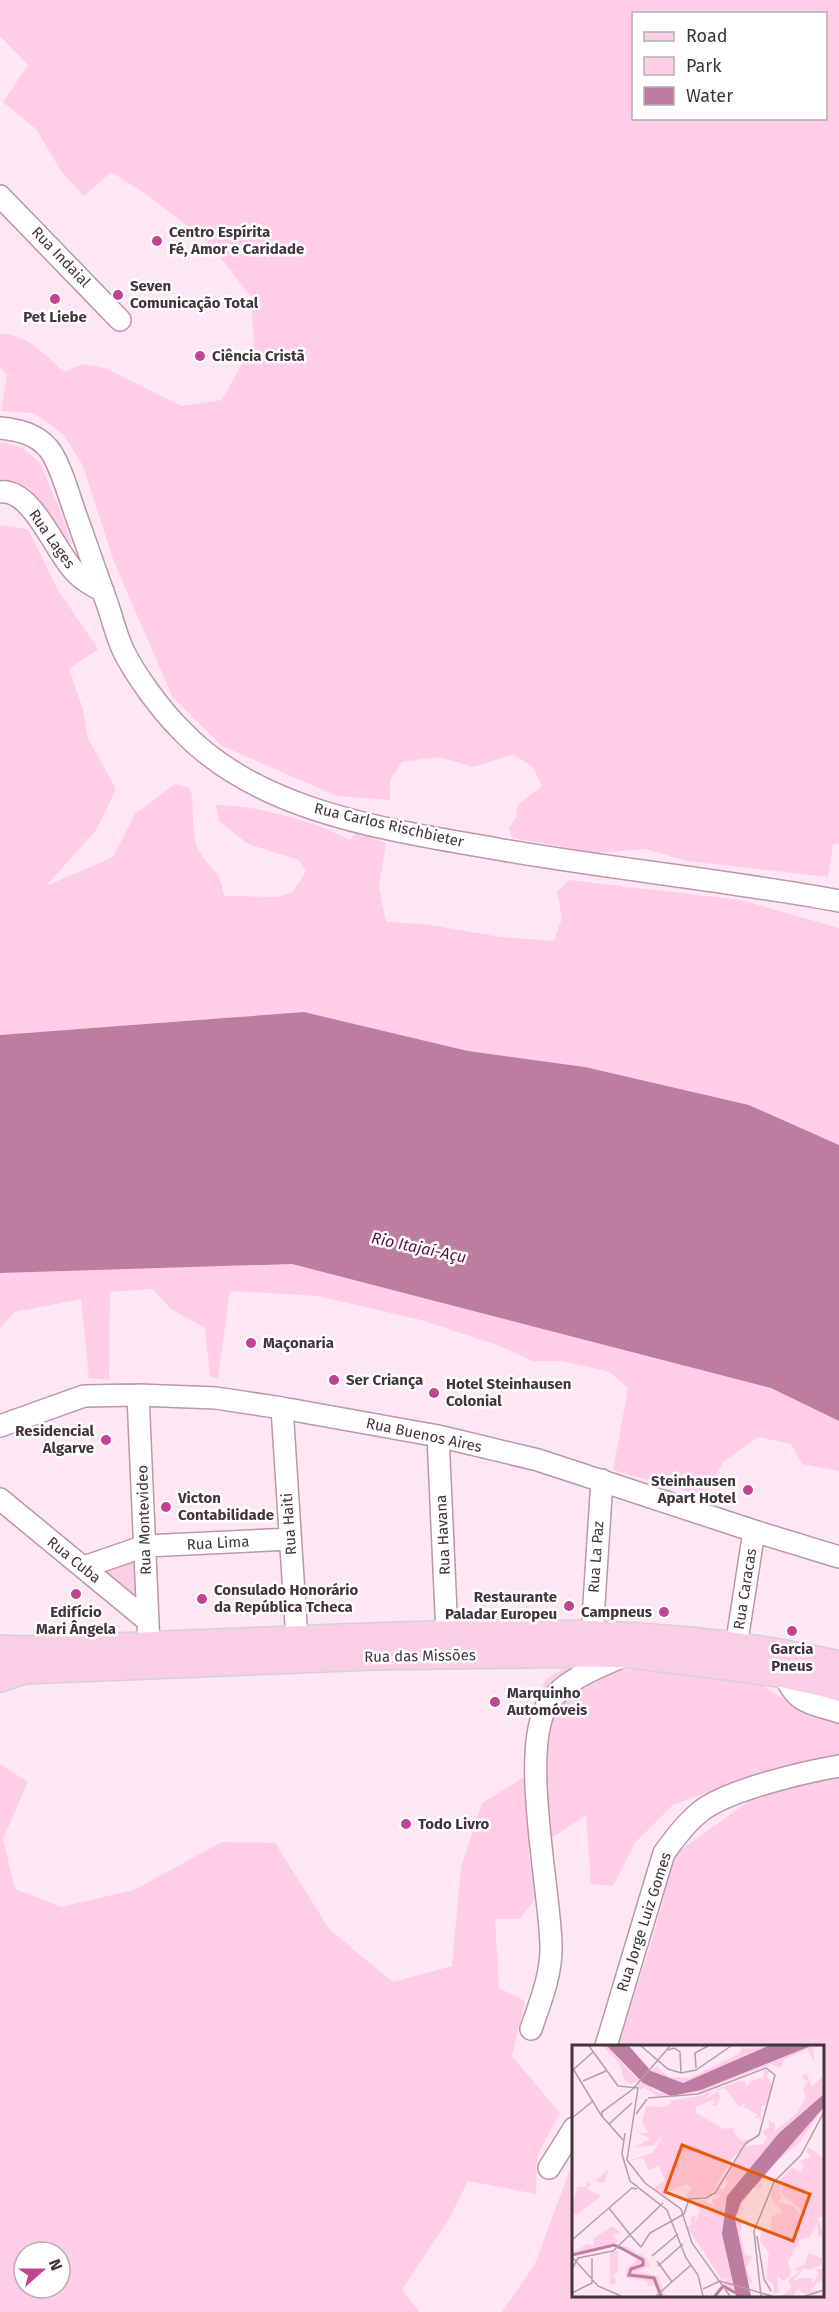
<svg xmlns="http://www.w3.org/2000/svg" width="839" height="2312" font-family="'Fira Sans',sans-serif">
<rect width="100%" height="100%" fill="#fee7f2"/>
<path fill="#ffcde6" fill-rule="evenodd" d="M 0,0 L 839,0 L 839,844 L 833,844 L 828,877 L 687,861 L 646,849 L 597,853 L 512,838 L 509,828 L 516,817 L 518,804 L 542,786 L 533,767 L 513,754 L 474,767 L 438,757 L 402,762 L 390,780 L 390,800 L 337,796 L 222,746 L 172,696 L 114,562 L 83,466 L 64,435 L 34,413 L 1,411 L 7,375 L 0,367 L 0,334 C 24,332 47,355 63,372 L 83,364 L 105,368 L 181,406 L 222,400 L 254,342 L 251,297 L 210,244 L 149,196 L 111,172 L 84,196 L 61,171 L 36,129 L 3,102 L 28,65 L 0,36 ZM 634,14 L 826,14 L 826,118 L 634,118 Z
M 4,442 L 24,449 L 40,463 L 58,505 L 71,542 L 66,543 L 29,488 L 16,482 L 0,480 L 0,443 Z
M 0,525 L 28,529 L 58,590 L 98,649 L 69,669 L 83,709 L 88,738 L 116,789 L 97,829 L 46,886 L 113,857 L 135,814 L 175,784 L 190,788 C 196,808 189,834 200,852 C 211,873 220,868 224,896 L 276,897 L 292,893 L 306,871 L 299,860 L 248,844 L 219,821 L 216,805 C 257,805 313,821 350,840 L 357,832 L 386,843 L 379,887 L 386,922 L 424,924 L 500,937 L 554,941 L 562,918 L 557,892 L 569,880 L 741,900 L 839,928 L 839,1145 L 749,1105 L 585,1067 L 468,1051 L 304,1012 L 0,1035 Z
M 292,1264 L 771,1388 L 839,1421 L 839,1471 L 802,1464 L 791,1444 L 758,1437 L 723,1462 L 704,1496 L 613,1470 L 628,1388 L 610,1372 L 562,1361 L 533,1361 L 497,1345 L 421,1320 L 318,1296 L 230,1291 L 218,1378 L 210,1376 L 205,1328 L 171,1309 L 152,1289 L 110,1292 L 109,1380 L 89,1378 L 81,1299 L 15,1312 L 0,1328 L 0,1273 Z
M 141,1554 L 141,1602 L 98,1568 Z
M 564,1668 L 704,1672 L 754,1681 L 784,1699 L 839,1720 L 839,1760 L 806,1764 L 733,1783 L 673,1805 L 635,1843 L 613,1886 L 591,1884 L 586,1815 L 528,1854 L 538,1895 L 520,1919 L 495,1919 L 499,1988 L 525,2001 L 512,2056 L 560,2113 L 537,2156 L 536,2194 L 468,2181 L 449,2219 L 402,2290 L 420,2312 L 0,2312 L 0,1764 L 28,1782 L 3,1839 L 15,1889 L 61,1907 L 134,1890 L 222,1842 L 275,1843 L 330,1930 L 393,1982 L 452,1966 L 461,1867 L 482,1803 L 528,1775 L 533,1715 L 545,1680 ZM 24,2252 L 60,2252 L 60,2288 L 24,2288 Z
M 823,1777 L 839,1777 L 839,2312 L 502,2312 L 535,2264 L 573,2161 L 574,2296 L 822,2296 L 822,2046 L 618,2046 L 653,1937 L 675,1854 L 749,1801 Z"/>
<path fill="#bd7da0" d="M 304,1012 L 468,1051 L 585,1067 L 749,1105 L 839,1145 L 839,1421 L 771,1388 L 292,1264 L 0,1273 L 0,1035 Z"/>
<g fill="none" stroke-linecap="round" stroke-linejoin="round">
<defs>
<path id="minor" d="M 0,196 L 120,320
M 0,428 C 18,430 35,433 48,448 C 60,461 71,503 78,521 C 88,550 98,578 108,606 C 113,621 117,638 124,652 C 136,676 161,710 180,729 C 258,813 390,830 497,849 C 611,869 726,880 839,901
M 0,492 C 33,488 55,553 76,573 C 84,581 93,586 103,591
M 138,1395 L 149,1645
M 282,1408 L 297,1640
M 0,1426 L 84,1396 L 138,1395 L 216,1398 L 282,1408 L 438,1436 L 538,1460 L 754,1531 L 839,1557
M 438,1436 L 447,1634
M 0,1499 L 148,1621
M 84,1567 L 145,1546 L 290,1539
M 592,1634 L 602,1480
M 736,1647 L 754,1531
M 784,1674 C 796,1704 811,1703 839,1712
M 531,2029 C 540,2003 552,1974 551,1945 C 550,1890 519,1747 548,1704 C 564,1680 598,1667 624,1656
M 606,2046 L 664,1853 C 675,1838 686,1823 701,1811 C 728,1790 804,1772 839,1766
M 549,2168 L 574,2128"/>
<path id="major" d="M 0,1649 L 22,1650 C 138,1647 254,1641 371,1637 C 527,1631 685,1629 839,1665
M 0,1678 L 24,1670 L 372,1656 L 591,1653 L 629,1654 L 727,1666 L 784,1674 L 839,1686"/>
</defs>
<use href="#minor" stroke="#ba97a9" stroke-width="24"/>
<use href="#major" stroke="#d6d2d4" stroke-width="30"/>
<use href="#minor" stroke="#fff" stroke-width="21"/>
<use href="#major" stroke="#facfe6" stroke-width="27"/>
</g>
<g fill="#c14391" stroke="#fff" stroke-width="2">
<circle cx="157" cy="241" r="6"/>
<circle cx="118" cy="295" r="6"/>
<circle cx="55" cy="299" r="6"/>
<circle cx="200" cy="356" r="6"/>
<circle cx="251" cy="1343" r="6"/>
<circle cx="334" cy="1380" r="6"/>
<circle cx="434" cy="1393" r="6"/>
<circle cx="106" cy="1440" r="6"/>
<circle cx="748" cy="1490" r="6"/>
<circle cx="166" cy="1507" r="6"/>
<circle cx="76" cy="1594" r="6"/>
<circle cx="202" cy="1599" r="6"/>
<circle cx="569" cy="1606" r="6"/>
<circle cx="664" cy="1612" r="6"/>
<circle cx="792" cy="1631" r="6"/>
<circle cx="495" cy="1702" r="6"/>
<circle cx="406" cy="1824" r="6"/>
</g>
<g text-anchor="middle" stroke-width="5" stroke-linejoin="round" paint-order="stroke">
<g font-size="15" font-weight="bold" fill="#43343c" stroke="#fff" text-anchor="start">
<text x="169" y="237">Centro Espírita<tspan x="169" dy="17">Fé, Amor e Caridade</tspan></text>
<text x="130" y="291">Seven<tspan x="130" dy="17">Comunicação Total</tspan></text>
<text x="55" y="322" text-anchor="middle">Pet Liebe</text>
<text x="212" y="361">Ciência Cristã</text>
<text x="263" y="1348">Maçonaria</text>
<text x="346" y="1385">Ser Criança</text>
<text x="446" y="1389">Hotel Steinhausen<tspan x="446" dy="17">Colonial</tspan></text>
<text x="94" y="1436" text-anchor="end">Residencial<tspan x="94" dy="17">Algarve</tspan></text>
<text x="736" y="1486" text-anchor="end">Steinhausen<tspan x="736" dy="17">Apart Hotel</tspan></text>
<text x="178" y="1503">Victon<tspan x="178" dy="17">Contabilidade</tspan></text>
<text x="214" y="1595">Consulado Honorário<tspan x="214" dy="17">da República Tcheca</tspan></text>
<text x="557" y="1602" text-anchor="end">Restaurante<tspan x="557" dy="17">Paladar Europeu</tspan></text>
<text x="76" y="1617" text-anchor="middle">Edifício<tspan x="76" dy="17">Mari Ângela</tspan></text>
<text x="652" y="1617" text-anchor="end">Campneus</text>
<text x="792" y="1654" text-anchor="middle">Garcia<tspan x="792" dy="17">Pneus</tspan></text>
<text x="507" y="1698">Marquinho<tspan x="507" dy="17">Automóveis</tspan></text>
<text x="418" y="1829">Todo Livro</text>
</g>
<g font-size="15" fill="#43343c" stroke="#fff">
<text transform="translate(61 257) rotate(46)" y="5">Rua Indaial</text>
<text transform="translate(52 539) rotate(55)" y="5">Rua Lages</text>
<text transform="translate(389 825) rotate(13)" y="5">Rua Carlos Rischbieter</text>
<text transform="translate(424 1435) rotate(12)" y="5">Rua Buenos Aires</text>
<text transform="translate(144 1520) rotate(-92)" y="5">Rua Montevideo</text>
<text transform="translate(289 1524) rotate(-94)" y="5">Rua Haiti</text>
<text transform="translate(443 1535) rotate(-93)" y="5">Rua Havana</text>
<text transform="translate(218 1543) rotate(-3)" y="5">Rua Lima</text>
<text transform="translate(596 1557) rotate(-86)" y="5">Rua La Paz</text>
<text transform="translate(74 1560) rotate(39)" y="5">Rua Cuba</text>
<text transform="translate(745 1589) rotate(-81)" y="5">Rua Caracas</text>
<text transform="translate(420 1656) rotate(-1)" y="5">Rua das Missões</text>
<text transform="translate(644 1922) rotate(-72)" y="5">Rua Jorge Luiz Gomes</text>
</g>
<g font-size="16" font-style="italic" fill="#5c0f41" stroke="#fff">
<text transform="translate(419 1247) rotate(12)" y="6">Rio Itajaí-Açu</text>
</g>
</g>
<g transform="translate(572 2045)">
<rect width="252" height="252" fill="#fee7f2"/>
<path d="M 30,1 L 35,1 L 63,32 L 87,48 L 129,45 L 231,2 L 247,1 L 242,3 L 242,17 L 235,4 L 212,15 L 208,23 L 199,19 L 128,47 L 86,52 L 72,42 L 68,45 L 65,37 L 58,39 L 52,35 L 48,19 ZM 170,1 L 173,4 L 196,1 L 111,38 L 79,26 L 87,19 L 85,22 L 97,32 L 117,33 L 167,9 ZM 192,25 L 197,26 L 195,32 L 200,40 L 194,60 L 189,61 L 189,79 L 188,73 L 182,73 L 186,70 L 172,62 L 174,57 L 167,62 L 153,43 L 139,47 L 133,54 L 146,46 L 149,52 L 144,61 L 140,60 L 143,57 L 140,55 L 124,62 L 124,68 L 152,84 L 161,82 L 161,87 L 170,96 L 182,92 L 159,115 L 139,150 L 112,155 L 119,143 L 114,139 L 92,149 L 94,152 L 81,143 L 93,136 L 87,121 L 76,125 L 71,113 L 56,116 L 80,108 L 92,90 L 80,101 L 64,102 L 78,94 L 67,88 L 76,88 L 70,77 L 74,61 L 91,62 L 99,58 L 96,56 L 127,51 L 166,36 L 173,37 L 174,42 L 180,35 L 191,33 ZM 234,27 L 240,42 L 252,30 L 252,49 L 207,88 L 155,151 L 154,207 L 162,244 L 157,243 L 151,241 L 155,234 L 150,235 L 115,182 L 120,179 L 118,172 L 124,171 L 123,178 L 128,165 L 122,158 L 131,155 L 142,161 L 140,154 L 147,153 L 147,148 L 142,152 L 147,143 L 152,145 L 156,136 L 153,134 L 173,101 L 191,99 L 195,93 L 190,87 L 197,82 L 197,75 L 203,79 L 203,86 L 225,68 L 234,52 L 231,44 L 236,36 L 229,33 ZM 252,62 L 228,97 L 200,120 L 188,135 L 190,140 L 187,144 L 181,142 L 169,161 L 173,164 L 167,166 L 171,170 L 166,170 L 170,181 L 168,188 L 173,209 L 180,212 L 174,223 L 181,239 L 176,237 L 163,174 L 169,157 L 186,134 ZM 237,102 L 252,114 L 252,171 L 246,173 L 252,193 L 246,190 L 245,178 L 238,192 L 229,194 L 216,216 L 219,229 L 212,236 L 205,230 L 207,247 L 202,249 L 201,239 L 194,234 L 197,208 L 188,196 L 189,185 L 198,186 L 200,171 L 211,167 L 199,154 L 200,143 L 220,122 L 228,127 L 232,121 L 227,116 L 239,112 L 234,106 ZM 210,133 L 210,149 L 229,165 L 230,172 L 221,161 L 206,157 L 210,153 L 207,148 ZM 37,124 L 32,138 L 22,136 L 15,144 L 29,151 L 5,170 L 0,167 L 5,142 L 15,142 L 15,135 L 19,139 ZM 40,181 L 49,188 L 40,190 L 47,197 L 0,209 L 15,199 L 22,200 L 21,194 ZM 51,200 L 75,213 L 78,221 L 65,227 L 86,231 L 94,251 L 87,251 L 82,239 L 78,242 L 74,236 L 54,233 L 54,224 L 65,215 L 48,203 L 70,214 L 70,218 L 58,224 L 57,231 L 65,233 L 58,230 L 58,226 L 73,217 L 66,209 L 50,202 ZM 46,206 L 46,228 L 41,229 L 44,238 L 38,240 L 38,208 ZM 236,208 L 250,213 L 250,220 L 236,225 L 232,223 L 220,238 L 227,233 L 240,233 L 241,238 L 247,228 L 243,225 L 252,223 L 252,237 L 247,236 L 239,245 L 248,246 L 232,249 L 226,244 L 221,251 L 210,251 L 220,243 L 216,235 L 227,227 L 222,224 L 233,219 Z" fill="#ffcde6" fill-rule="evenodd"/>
<path d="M 35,1 L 57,1 L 79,26 L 111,38 L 196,1 L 239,1 L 129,45 L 99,51 L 71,38 ZM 252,49 L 252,62 L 169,157 L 163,174 L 179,251 L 164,251 L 150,189 L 155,151 L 207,88 Z" fill="#bd7da0"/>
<path fill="none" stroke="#bd7da0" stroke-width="3" d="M 0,210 L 42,200 L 49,203 L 71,215 L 71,220 L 59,224 L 57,230 L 82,233 L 89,251M 143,251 L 151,241 L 164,248"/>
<path fill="none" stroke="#b39fa9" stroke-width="1.5" d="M 17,1 L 46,41 L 66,43 L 55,115 L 73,138 L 109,164 L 120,198 L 158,251M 69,1 L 96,24 L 109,28 L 124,25 L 159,1M 96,5 L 102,3 L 108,7 L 109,28M 0,22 L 29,70 L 51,95M 124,23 L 123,8 L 136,1M 2,24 L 21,7M 11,36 L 34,26M 76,53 L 126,49 L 194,23 L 203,30 L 187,90 L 173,99 L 143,148 L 134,153 L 117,154 L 112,169M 64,69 L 75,54M 30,72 L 30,67 L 61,44 L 98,1M 0,73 L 21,56M 37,79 L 60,58M 53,88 L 50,109 L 58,136 L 95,165 L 114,213 L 126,230 L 131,251M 37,163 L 59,191M 59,191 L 69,202 L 78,188 L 112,169M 185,191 L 192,234 L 199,246M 0,195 L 60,143 L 65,144M 80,211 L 106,189M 0,212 L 26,241 L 49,251M 85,216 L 100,237M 86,221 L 111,199M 0,224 L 6,213 L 41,206 L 91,158M 131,244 L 148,236 L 200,251M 0,248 L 20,238 L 20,213M 84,251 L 119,220M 189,251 L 182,186 L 202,137 L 229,110 L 252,67M 233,251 L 252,245"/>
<path fill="#e8590c" fill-opacity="0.15" stroke="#e8590c" stroke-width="3" d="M 110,100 L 238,149 L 221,196 L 93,147 Z"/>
<rect width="252" height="252" fill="none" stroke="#43343c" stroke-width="3"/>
</g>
<rect x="632" y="12" width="195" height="108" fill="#ffffff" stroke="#b4aeb1" stroke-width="1.5"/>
<rect x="644" y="32" width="30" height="9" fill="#facfe6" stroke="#b4aeb1" stroke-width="1.5"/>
<text x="686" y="42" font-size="18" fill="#43343c">Road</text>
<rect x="644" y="57" width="30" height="18" fill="#ffcde6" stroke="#b4aeb1" stroke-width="1.5"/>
<text x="686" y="72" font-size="18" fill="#43343c">Park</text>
<rect x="644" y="87" width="30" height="18" fill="#bd7da0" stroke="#b4aeb1" stroke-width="1.5"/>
<text x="686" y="102" font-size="18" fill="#43343c">Water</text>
<g transform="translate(42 2270) rotate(69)"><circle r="28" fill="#ffffff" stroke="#b4aeb1" stroke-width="1.5"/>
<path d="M0-4.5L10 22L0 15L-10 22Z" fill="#c14391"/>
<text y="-9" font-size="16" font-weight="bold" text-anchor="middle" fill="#43343c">N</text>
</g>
</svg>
